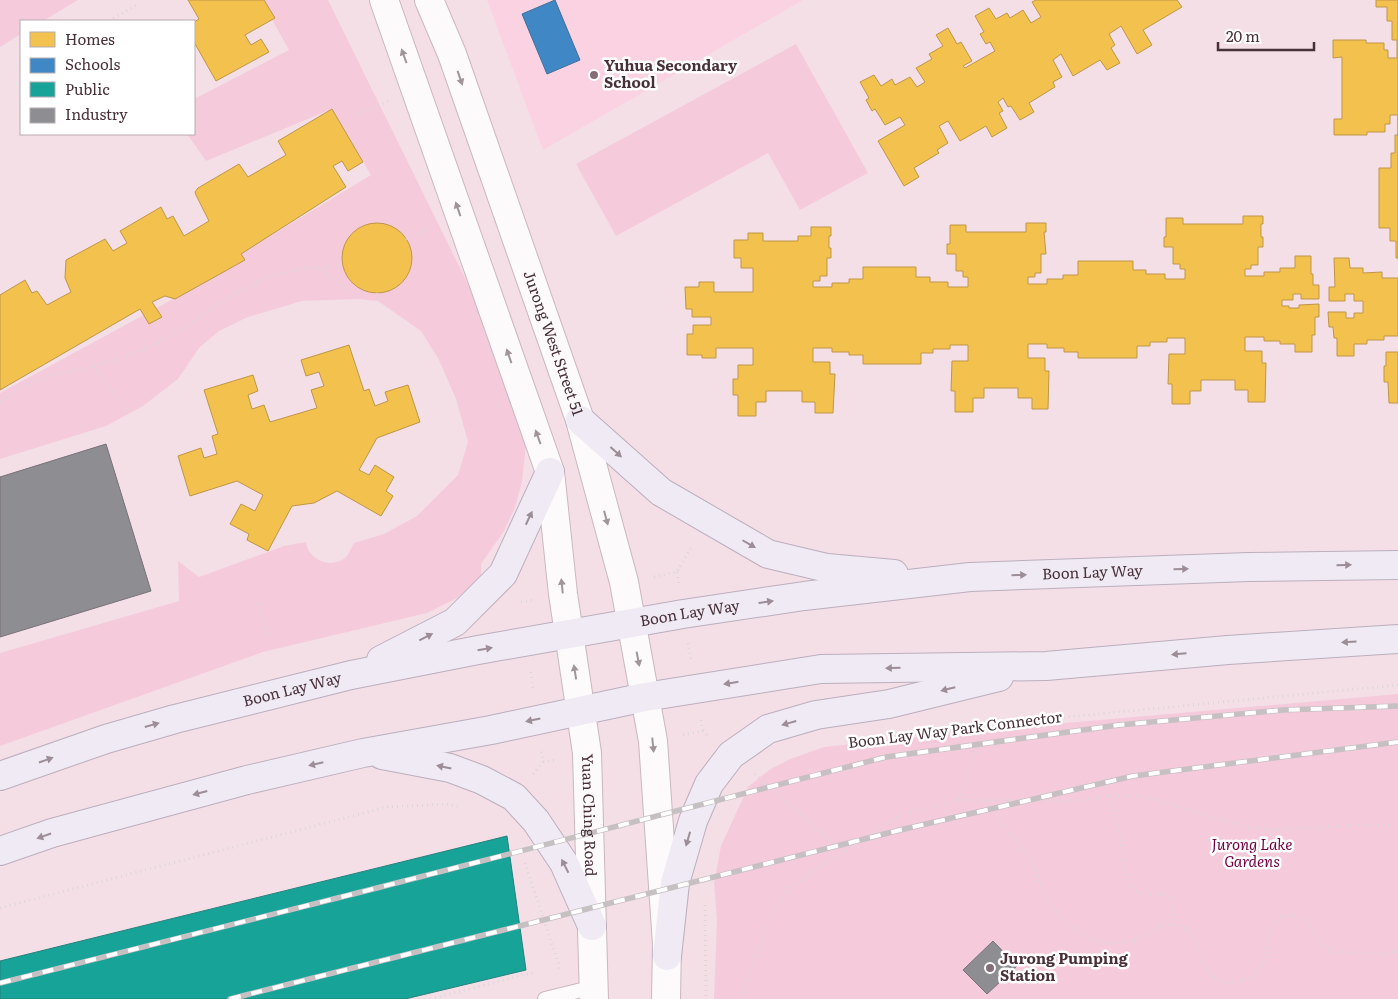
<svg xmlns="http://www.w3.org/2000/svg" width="1398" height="999" font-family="Literata,serif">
<rect width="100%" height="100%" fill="#f4dfe7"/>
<path fill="#fad2e1" d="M 487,0 L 803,0 L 543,150 Z"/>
<path fill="#f5cbdb" d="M 0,0 L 78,0 L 43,21 L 21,21 L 21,34 L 0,47 Z
M 261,0 L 328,0 L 526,402 L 526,445 L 522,482 L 515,507 L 504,531 L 481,564 L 481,577 L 457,598 L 427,613 L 263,652 L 0,746 L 0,653 L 179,601 L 178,561 L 199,577 L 284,546 L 306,542 C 308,560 332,570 346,557 C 349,553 352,547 354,543 L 384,534 L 417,516 L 458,475 L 468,442 L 456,399 L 439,360 L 421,331 L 378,301 L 357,299 L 302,301 L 248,317 L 219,331 L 199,348 L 178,379 L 143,406 L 106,426 L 0,459 L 0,393 L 245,260 L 241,254 L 371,175 L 332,109 L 206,161 L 187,134 L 194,134 L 194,99 L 289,50 Z
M 796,44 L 868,173 L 800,210 L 768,153 L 616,236 L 576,164 Z
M 1398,694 L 1398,999 L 714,999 L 717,920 L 714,883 L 721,846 L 748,787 L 769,770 L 790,759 L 824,747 L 974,731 Z"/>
<path fill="#f2c14e" stroke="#bf9648" d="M 188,0 L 264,0 L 275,18 L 245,35 L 251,45 L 261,39 L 269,52 L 216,81 L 194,42 L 194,22 L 199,19 Z
M 1036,0 L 1177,0 L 1182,7 L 1143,30 L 1152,45 L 1137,54 L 1121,26 L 1109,34 L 1115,45 L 1111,48 L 1120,63 L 1107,70 L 1100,60 L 1073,76 L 1061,54 L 1053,60 L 1062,77 L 1053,82 L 1055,87 L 1029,103 L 1034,112 L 1020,120 L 1011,106 L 1008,107 L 1003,98 L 998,102 L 1003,111 L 999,113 L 1007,128 L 992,137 L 986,126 L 960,141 L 948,121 L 939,126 L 948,143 L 937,150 L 939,153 L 914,168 L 919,177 L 904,186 L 878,141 L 905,125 L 900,117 L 885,125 L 875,109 L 872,111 L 866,100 L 869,98 L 860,82 L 874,75 L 881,86 L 892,79 L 895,85 L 910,77 L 917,87 L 925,82 L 916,68 L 932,59 L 929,54 L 943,46 L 936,35 L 948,28 L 957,44 L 961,42 L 972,61 L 963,66 L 965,68 L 995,51 L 990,42 L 986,44 L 980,34 L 984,32 L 975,16 L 989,8 L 996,19 L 1007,13 L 1010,18 L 1023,10 L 1031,23 L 1041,17 L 1032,2 Z
M 1376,0 L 1398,0 L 1398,258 L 1396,258 L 1396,241 L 1390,241 L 1390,228 L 1379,228 L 1379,168 L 1391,168 L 1391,153 L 1395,153 L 1395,135 L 1398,135 L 1398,115 L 1390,115 L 1390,124 L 1385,124 L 1385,132 L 1367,132 L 1367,135 L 1334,135 L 1334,119 L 1342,119 L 1342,57 L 1333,58 L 1333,40 L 1366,40 L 1366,43 L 1384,43 L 1384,50 L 1388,50 L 1388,58 L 1397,58 L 1397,40 L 1392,40 L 1392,21 L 1387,21 L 1387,7 L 1376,7 Z
M 332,109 L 363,162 L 348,171 L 342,161 L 333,166 L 346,187 L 241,254 L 245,260 L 175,299 L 165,296 L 152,302 L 162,317 L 149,324 L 140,309 L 0,390 L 0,295 L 25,280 L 32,293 L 37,291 L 47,305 L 71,292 L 65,278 L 66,260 L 105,239 L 113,251 L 127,243 L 120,231 L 161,207 L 167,219 L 173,216 L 184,236 L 209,221 L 196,195 L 195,192 L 198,188 L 239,164 L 248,177 L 286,155 L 278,141 Z
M 1243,216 L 1263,216 L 1263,224 L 1261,224 L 1261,237 L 1263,237 L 1263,247 L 1258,247 L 1258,265 L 1251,265 L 1251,269 L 1245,269 L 1245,276 L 1264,276 L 1264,272 L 1280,272 L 1280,268 L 1295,268 L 1295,256 L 1311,256 L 1311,274 L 1313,274 L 1313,285 L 1319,285 L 1319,299 L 1301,299 L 1301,294 L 1293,294 L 1293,300 L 1282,300 L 1282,306 L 1289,306 L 1289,308 L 1299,308 L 1299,305 L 1319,304 L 1319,317 L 1315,317 L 1315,335 L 1312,335 L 1312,352 L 1295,352 L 1295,344 L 1280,344 L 1280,341 L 1264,341 L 1264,337 L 1245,337 L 1245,351 L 1262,351 L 1262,363 L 1266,363 L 1265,402 L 1248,402 L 1248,390 L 1235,390 L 1235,380 L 1201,380 L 1201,391 L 1190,391 L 1190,404 L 1172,404 L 1172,384 L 1168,384 L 1169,354 L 1185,354 L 1185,338 L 1167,338 L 1167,342 L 1150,342 L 1150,346 L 1137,346 L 1137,358 L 1078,358 L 1078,352 L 1064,352 L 1064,348 L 1047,348 L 1047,344 L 1028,344 L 1028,358 L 1045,358 L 1045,371 L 1049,371 L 1048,409 L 1032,409 L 1032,398 L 1018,398 L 1018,388 L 984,388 L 984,398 L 973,398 L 973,412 L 955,412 L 955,391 L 951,391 L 952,361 L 968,361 L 968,345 L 950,345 L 950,349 L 933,349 L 933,353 L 921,353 L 921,364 L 863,364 L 863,355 L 849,355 L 849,352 L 832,352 L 832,348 L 813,348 L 813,362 L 830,362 L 830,374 L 835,374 L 833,413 L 815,413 L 815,402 L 802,402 L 802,391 L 766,391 L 766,402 L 756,402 L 756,416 L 738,416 L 738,395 L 733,395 L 733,379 L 738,379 L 738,365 L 753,365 L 753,348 L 716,348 L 716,358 L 702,358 L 702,355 L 687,355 L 687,334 L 693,334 L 693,325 L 711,325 L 711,317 L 692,317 L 692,309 L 686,309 L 685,287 L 699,287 L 699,282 L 714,282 L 714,292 L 753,292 L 753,268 L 741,268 L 741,258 L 734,258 L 734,240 L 748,240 L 748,233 L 763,233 L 763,241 L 798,241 L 798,236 L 811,236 L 811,227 L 831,227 L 831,236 L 829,236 L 829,248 L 831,248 L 831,258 L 827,258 L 827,276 L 820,276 L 820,281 L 813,281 L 813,287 L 832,287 L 832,283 L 849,283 L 849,279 L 863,279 L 863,267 L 916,267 L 916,277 L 930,277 L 930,282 L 948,282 L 948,287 L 968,287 L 968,277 L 963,277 L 963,271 L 956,271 L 956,254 L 947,254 L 947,244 L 950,244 L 950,225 L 966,225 L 966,232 L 1026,232 L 1026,223 L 1046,223 L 1046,232 L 1044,232 L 1046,254 L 1041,254 L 1041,273 L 1035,273 L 1035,277 L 1028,277 L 1028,284 L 1047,284 L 1047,279 L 1063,279 L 1063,275 L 1078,275 L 1078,261 L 1133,261 L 1133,270 L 1146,270 L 1146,274 L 1165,274 L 1165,279 L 1185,279 L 1185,269 L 1180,269 L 1180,264 L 1173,264 L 1173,247 L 1164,247 L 1164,237 L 1166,237 L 1166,218 L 1183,218 L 1183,224 L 1243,224 Z
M342 258a35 35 0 1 1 70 0a35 35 0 1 1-70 0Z
M 1334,258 L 1349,258 L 1350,268 L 1363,268 L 1363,273 L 1382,272 L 1382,278 L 1398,278 L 1398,336 L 1384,336 L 1384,340 L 1367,340 L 1367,344 L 1354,344 L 1354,356 L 1337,356 L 1337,338 L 1334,338 L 1333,327 L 1329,327 L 1328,312 L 1346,312 L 1346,318 L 1354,318 L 1354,313 L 1363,313 L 1363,301 L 1354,301 L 1354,294 L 1345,294 L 1345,301 L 1329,301 L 1329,287 L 1335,287 Z
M 349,345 L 364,391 L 369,389 L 375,406 L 388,401 L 385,392 L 408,385 L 420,422 L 377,438 L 359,470 L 369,475 L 375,465 L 394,477 L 386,491 L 393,496 L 381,516 L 337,491 L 314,503 L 292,506 L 268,551 L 247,540 L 249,534 L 230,524 L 241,504 L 255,511 L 263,495 L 237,481 L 190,496 L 178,456 L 201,448 L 204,458 L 217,454 L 212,436 L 218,434 L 204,390 L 253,375 L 258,391 L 248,395 L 252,409 L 264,405 L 270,422 L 317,408 L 311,390 L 324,386 L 319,372 L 306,376 L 301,360 Z
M 1386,352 L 1398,352 L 1398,403 L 1389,403 L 1388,382 L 1384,382 L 1384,366 L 1386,366 Z"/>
<path fill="#3f88c5" stroke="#426e9b" d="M 555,0 L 580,60 L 547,74 L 522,14 Z"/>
<path fill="#17a398" stroke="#26807c" d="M 507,836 L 526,970 L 405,999 L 0,999 L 0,961 Z"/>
<path fill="#8d8d92" stroke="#787177" d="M 106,444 L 151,591 L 0,637 L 0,477 Z
M 993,941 L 1017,966 L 987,994 L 963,970 Z"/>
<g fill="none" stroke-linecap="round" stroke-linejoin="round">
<defs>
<path id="lane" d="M 545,999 L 594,987"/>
<g id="secondary">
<path id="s1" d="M 384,0 L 550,472 L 563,594 L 587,753 L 594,999"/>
<path id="s2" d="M 429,0 L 452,54 L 580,420 L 624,582 L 653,741 L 667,944 L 666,999"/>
</g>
<g id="primary">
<path d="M 580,420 L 661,492 L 768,554 L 827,568 L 894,574"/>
<path d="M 381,660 L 455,622 L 503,574 L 550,472"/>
<path d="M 382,755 L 450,768 L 482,780 L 514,797 L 536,821 L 564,863 L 592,926"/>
<path id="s3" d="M 0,776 L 106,739 L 175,719 L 351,675 L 478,650 L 683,614 L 804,596 L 970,577 L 1249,567 L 1398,565"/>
<path d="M 0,851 L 52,833 L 247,780 L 363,753 L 491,730 L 645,697 L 821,669 L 1046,666 L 1228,650 L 1398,639"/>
<path d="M 667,956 L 675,883 L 693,821 L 709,784 L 731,755 L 768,729 L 816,715 L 889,704 L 999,677"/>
</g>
</defs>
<use href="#lane" stroke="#cbb7bf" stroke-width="16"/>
<use href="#secondary" stroke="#cbb7bf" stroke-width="30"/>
<use href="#primary" stroke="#bcaebe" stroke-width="30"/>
<path stroke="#ddd6d9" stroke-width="3" stroke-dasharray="1 4" stroke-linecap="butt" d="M 109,21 L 136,5
M 355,115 L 388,101
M 406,239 L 433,227
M 321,268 L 343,265
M 377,293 L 378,301
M 94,366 L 129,413
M 0,402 L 18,389 L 51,375 L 94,366 L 124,357 L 163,341 L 238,292 L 269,277 L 300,269 L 321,268 L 357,299
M 677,572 L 679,585
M 654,577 L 677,572 L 692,546
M 521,602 L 533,600
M 259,604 L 268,637
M 688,643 L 691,659
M 531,672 L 533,690
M 701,720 L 703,731
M 683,735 L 703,731 L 707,735
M 880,739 L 985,725 L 1398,685
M 543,762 L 557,760
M 533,774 L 543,762 L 541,749
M 755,774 L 842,851
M 1110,796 L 1120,833 L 1125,872 L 1130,886 L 1142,894 L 1164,894 L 1173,898 L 1173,924
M 959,800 L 985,725
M 987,801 L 1032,862 L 1047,899 L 1063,920 L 1086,937 L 1111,944 L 1139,940 L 1157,927 L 1173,924 L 1191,931 L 1197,942 L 1202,962 L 1212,976 L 1228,983 L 1250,979 L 1262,968 L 1267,954 L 1269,929 L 1280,917 L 1295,915 L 1309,923 L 1321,945 L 1333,952 L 1383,954 L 1398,951
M 525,863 L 559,965 L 559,971
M 705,905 L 706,999
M 0,908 L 387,807 L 445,804 L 461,807
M 430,999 L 535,972
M 742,999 L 750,971 L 769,921 L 786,889 L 900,815 L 959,800 L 1072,801 L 1110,796 L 1143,796 L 1245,827 L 1275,830 L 1360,825 L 1398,826"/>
<use href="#lane" stroke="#fdfafb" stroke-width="14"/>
<use href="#secondary" stroke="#fdfafb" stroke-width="28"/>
<use href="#primary" stroke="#efeaf3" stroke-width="28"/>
<defs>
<path id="rail" d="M 0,983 L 369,890 L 886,757 L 1119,725 L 1283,710 L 1398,706
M 230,999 L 900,830 L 1133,776 L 1398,742"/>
</defs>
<use href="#rail" stroke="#c6c0c2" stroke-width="5.5"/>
<use href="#rail" stroke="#fff" stroke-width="4" stroke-dasharray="11" stroke-linecap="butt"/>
</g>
<defs><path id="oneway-solid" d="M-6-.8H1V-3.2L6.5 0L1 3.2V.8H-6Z" transform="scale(1.25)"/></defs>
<g fill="#a2959a">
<use href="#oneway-solid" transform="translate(404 56) rotate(-110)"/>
<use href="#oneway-solid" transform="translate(460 78) rotate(71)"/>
<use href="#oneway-solid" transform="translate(458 209) rotate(-109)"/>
<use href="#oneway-solid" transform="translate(509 356) rotate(-109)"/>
<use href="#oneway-solid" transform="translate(538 437) rotate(-110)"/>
<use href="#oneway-solid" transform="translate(606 518) rotate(75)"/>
<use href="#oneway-solid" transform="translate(562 586) rotate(-96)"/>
<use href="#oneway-solid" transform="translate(638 659) rotate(79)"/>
<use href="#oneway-solid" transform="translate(575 672) rotate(-99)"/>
<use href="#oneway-solid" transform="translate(653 745) rotate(84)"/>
</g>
<g fill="#9c8d96">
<use href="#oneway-solid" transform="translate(616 452) rotate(42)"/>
<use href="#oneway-solid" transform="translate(529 518) rotate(-65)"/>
<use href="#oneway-solid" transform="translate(749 544) rotate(30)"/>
<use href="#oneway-solid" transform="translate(1344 565) rotate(-1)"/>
<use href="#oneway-solid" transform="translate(1181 569) rotate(-2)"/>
<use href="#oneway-solid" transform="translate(1019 575) rotate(-2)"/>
<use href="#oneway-solid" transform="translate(766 602) rotate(-8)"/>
<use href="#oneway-solid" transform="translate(426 637) rotate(-27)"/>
<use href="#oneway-solid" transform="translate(1349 642) rotate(176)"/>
<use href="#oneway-solid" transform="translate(485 649) rotate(-10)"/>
<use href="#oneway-solid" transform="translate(1179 654) rotate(175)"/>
<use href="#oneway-solid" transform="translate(893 668) rotate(179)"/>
<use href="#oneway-solid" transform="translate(731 683) rotate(171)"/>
<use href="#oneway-solid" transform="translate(948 689) rotate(166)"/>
<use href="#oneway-solid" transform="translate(533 720) rotate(168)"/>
<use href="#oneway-solid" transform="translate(789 723) rotate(164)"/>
<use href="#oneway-solid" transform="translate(152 725) rotate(-16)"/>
<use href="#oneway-solid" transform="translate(46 760) rotate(-19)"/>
<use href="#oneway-solid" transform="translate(316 764) rotate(167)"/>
<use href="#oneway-solid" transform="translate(444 767) rotate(-168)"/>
<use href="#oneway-solid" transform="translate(200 793) rotate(165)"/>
<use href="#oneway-solid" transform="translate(44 836) rotate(161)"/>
<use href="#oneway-solid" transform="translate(688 839) rotate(106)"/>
<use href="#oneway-solid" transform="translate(565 866) rotate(-117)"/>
</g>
<g fill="#846d76" stroke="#fff" stroke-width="2">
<circle cx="594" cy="75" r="5"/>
<circle cx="990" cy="968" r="5"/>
</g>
<g text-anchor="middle" stroke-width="5" stroke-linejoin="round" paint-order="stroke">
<g font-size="15" font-weight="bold" fill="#483039" stroke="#fff" text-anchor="start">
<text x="604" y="71">Yuhua Secondary<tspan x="604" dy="17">School</tspan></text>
<text x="1000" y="964">Jurong Pumping<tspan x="1000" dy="17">Station</tspan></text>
</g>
<g font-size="15" fill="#483039" stroke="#fff">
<text dy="5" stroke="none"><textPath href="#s2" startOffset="365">Jurong West Street 51</textPath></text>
<text dy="5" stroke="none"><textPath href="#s3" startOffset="1115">Boon Lay Way</textPath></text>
<text dy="5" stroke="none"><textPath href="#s3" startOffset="710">Boon Lay Way</textPath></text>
<text dy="5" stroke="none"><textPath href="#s3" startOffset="305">Boon Lay Way</textPath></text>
<text transform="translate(955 730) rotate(-7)" y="5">Boon Lay Way Park Connector</text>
<text dy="5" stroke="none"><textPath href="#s1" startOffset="846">Yuan Ching Road</textPath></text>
</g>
<g font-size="15" font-style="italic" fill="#700042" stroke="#fff">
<text x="1252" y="850">Jurong Lake<tspan x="1252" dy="17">Gardens</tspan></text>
</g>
</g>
<rect x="20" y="20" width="175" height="115" fill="#ffffff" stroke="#b6acb0"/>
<rect x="30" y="32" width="25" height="15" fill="#f2c14e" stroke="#b6acb0"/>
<text x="65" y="45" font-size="15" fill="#483039">Homes</text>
<rect x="30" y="58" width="25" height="15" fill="#3f88c5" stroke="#b6acb0"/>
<text x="65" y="70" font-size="15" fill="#483039">Schools</text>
<rect x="30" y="82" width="25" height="15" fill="#17a398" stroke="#b6acb0"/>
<text x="65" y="95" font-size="15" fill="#483039">Public</text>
<rect x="30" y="108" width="25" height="15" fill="#8d8d92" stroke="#b6acb0"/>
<text x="65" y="120" font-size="15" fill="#483039">Industry</text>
<path d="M1218 42v8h96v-8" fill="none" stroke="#483039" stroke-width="2.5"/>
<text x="1226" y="42" font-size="15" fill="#483039" stroke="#ffffff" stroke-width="4" paint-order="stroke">20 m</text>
</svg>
